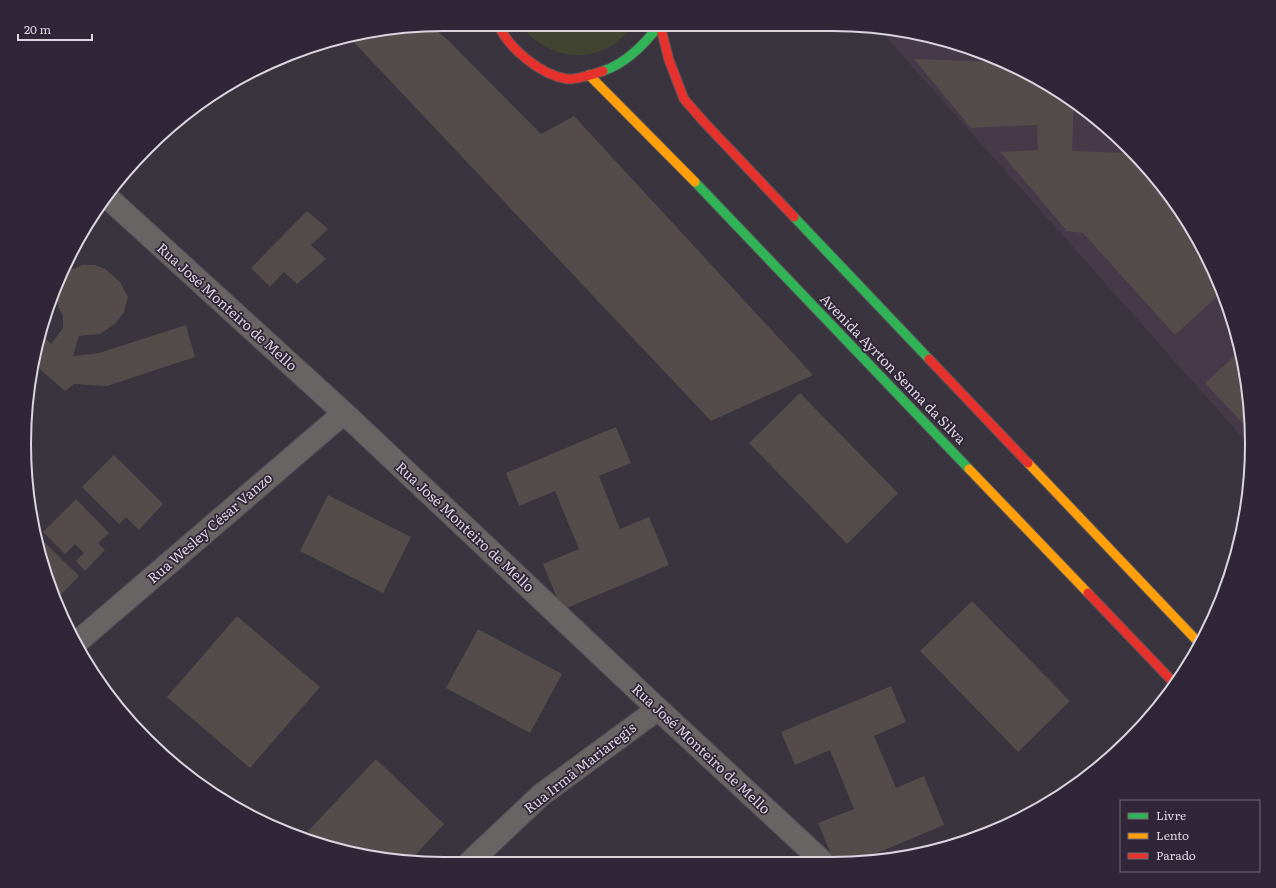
<svg xmlns="http://www.w3.org/2000/svg" width="1276" height="888" font-family="Literata,serif">
<rect width="100%" height="100%" fill="#39343d"/>
<path fill="#463a48" d="M 879,29 L 914,32 L 993,56 L 1042,80 L 1088,111 L 1148,167 L 1196,234 L 1230,309 L 1248,389 L 1250,446 Z"/>
<path fill="#414431" d="M 520,24 L 633,24 C 606,67 548,64 520,24 Z"/>
<path fill="#534c4a" d="M 431,26 L 449,41 L 541,134 L 574,116 L 813,375 L 711,421 L 349,37 Z
M 914,59 L 1004,62 L 1042,80 L 1074,102 L 1072,151 L 1127,153 L 1159,189 L 1162,186 L 1196,234 L 1222,292 L 1175,335 L 1083,233 L 1067,231 L 1000,152 L 1038,150 L 1037,125 L 971,128 Z
M 307,211 L 328,229 L 311,245 L 326,259 L 297,284 L 284,272 L 270,287 L 251,268 Z
M 82,265 L 95,265 L 105,269 L 120,282 L 128,297 L 124,312 L 116,323 L 100,334 L 79,336 L 73,356 L 99,353 L 186,325 L 195,357 L 107,386 L 74,384 L 65,391 L 34,364 L 42,335 L 51,344 L 63,328 L 63,316 L 58,306 L 55,290 L 62,274 Z
M 1240,351 L 1248,389 L 1250,431 L 1205,383 Z
M 800,393 L 898,493 L 847,544 L 749,443 Z
M 616,427 L 631,463 L 599,476 L 620,529 L 649,517 L 669,565 L 562,610 L 543,564 L 579,549 L 555,491 L 519,506 L 506,473 Z
M 114,455 L 163,504 L 139,530 L 126,517 L 119,524 L 82,487 Z
M 328,495 L 411,537 L 383,593 L 300,551 Z
M 76,499 L 109,533 L 98,543 L 105,550 L 85,571 L 76,561 L 84,553 L 75,544 L 65,554 L 43,532 Z
M 34,532 L 79,576 L 57,599 Z
M 972,601 L 1070,701 L 1018,752 L 920,651 Z
M 237,616 L 320,687 L 250,768 L 167,697 Z
M 478,629 L 562,674 L 530,733 L 446,688 Z
M 891,686 L 906,722 L 874,736 L 896,788 L 924,776 L 944,825 L 858,861 L 834,861 L 818,823 L 854,809 L 830,750 L 795,765 L 781,732 Z
M 376,759 L 444,824 L 409,862 L 336,850 L 323,845 L 308,831 Z"/>
<g fill="none" stroke-linecap="round" stroke-linejoin="round">
<defs>
<path id="street" d="M 106,196 L 344,413 L 658,709 L 822,861
M 76,643 L 344,413
M 469,863 L 541,795 L 658,709"/>
<path id="fast" d="M 603,71 C 627,63 645,44 660,24
M 695,182 L 969,469
M 794,217 L 929,359"/>
<path id="slow" d="M 589,75 L 695,182
M 1028,463 L 1200,644
M 969,469 L 1088,593"/>
<path id="jam" d="M 498,24 C 508,48 541,75 567,79 C 576,80 594,74 603,71
M 660,25 L 669,60 L 684,99 L 704,122 L 794,217
M 929,359 L 1028,463
M 1088,593 L 1175,684"/>
</defs>
<use href="#street" stroke="#56525a" stroke-width="24"/>
<use href="#fast" stroke="#56525a" stroke-width="11"/>
<use href="#slow" stroke="#56525a" stroke-width="11"/>
<use href="#jam" stroke="#56525a" stroke-width="11"/>
<use href="#street" stroke="#686464" stroke-width="22"/>
<use href="#fast" stroke="#30b455" stroke-width="9"/>
<use href="#slow" stroke="#ff9f0a" stroke-width="9"/>
<use href="#jam" stroke="#e5322d" stroke-width="9"/>
</g>
<g text-anchor="middle" stroke-width="3.5" stroke-linejoin="round" paint-order="stroke">
<g font-size="14" fill="#dbd5e0" stroke="#302637">
<text transform="translate(227 307) rotate(42)" y="5">Rua José Monteiro de Mello</text>
<text transform="translate(893 369) rotate(46)" y="5">Avenida Ayrton Senna da Silva</text>
<text transform="translate(465 527) rotate(43)" y="5">Rua José Monteiro de Mello</text>
<text transform="translate(210 528) rotate(-41)" y="5">Rua Wesley César Vanzo</text>
<text transform="translate(701 749) rotate(43)" y="5">Rua José Monteiro de Mello</text>
<text transform="translate(580 768) rotate(-38)" y="5">Rua Irmã Mariaregis</text>
</g>
</g>
<path d="M0 0H1276V888H0ZM444 31H832A413 413 0 0 1 1245 444V444A413 413 0 0 1 832 857H444A413 413 0 0 1 31 444V444A413 413 0 0 1 444 31Z" fill="#302637" fill-rule="evenodd"/>
<path fill="none" stroke="#dbd5e0" stroke-width="2" d="M444 31H832A413 413 0 0 1 1245 444V444A413 413 0 0 1 832 857H444A413 413 0 0 1 31 444V444A413 413 0 0 1 444 31Z"/>
<rect x="1120" y="800" width="140" height="72" fill="#302637" stroke="#746c7b"/>
<rect x="1128" y="813" width="20" height="6" fill="#30b455" stroke="#746c7b"/>
<text x="1156" y="820" font-size="12" fill="#dbd5e0">Livre</text>
<rect x="1128" y="833" width="20" height="6" fill="#ff9f0a" stroke="#746c7b"/>
<text x="1156" y="840" font-size="12" fill="#dbd5e0">Lento</text>
<rect x="1128" y="853" width="20" height="6" fill="#e5322d" stroke="#746c7b"/>
<text x="1156" y="860" font-size="12" fill="#dbd5e0">Parado</text>
<path d="M18 34v6h74v-6" fill="none" stroke="#dbd5e0" stroke-width="2"/>
<text x="24" y="34" font-size="12" fill="#dbd5e0" stroke="#302637" stroke-width="3" paint-order="stroke">20 m</text>
</svg>
